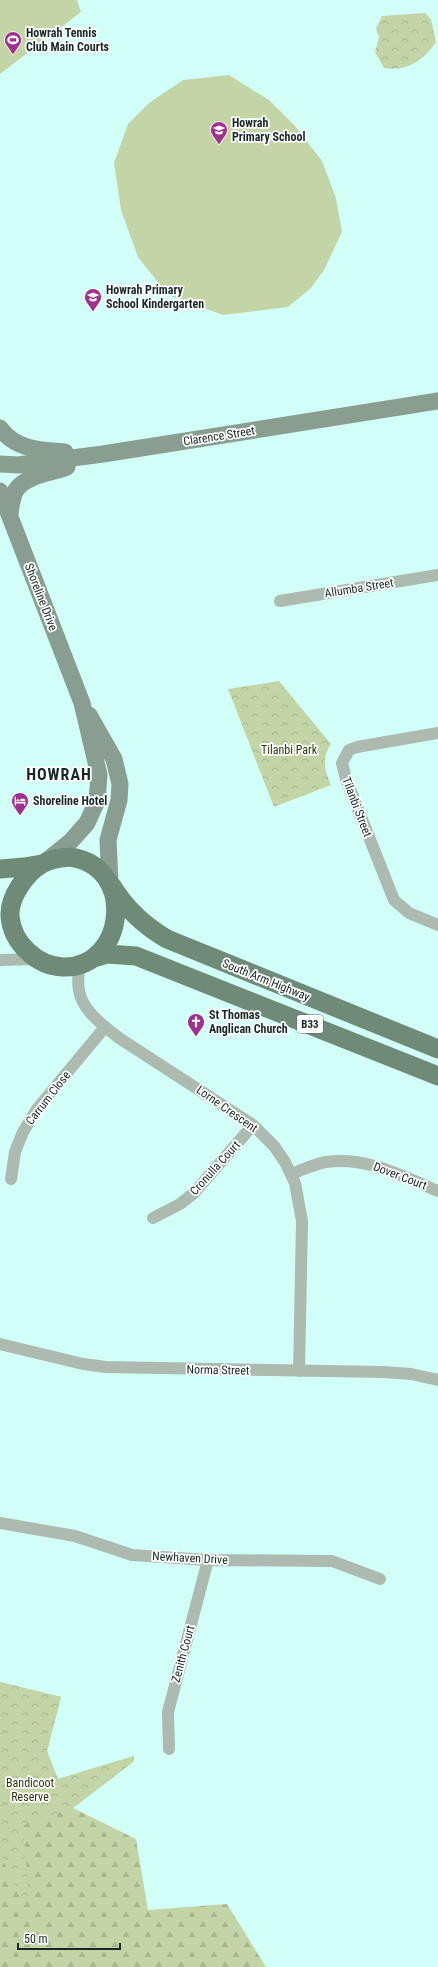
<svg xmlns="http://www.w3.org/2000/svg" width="438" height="1967" font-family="'Roboto Condensed',sans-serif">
<defs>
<pattern id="forest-firs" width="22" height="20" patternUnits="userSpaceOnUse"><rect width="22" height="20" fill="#c3d5a7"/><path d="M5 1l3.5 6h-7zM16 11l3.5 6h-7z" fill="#a7b790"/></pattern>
<pattern id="park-crowns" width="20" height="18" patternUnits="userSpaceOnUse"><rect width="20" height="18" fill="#c3d5a7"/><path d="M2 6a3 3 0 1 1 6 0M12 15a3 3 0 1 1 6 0" fill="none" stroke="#a7b790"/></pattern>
</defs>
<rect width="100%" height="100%" fill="#d1fff8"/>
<path fill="url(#forest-firs)" d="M 0,1682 L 61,1697 L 47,1751 L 58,1779 L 134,1756 L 133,1762 L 73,1808 L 136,1839 L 148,1910 L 227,1904 L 266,1967 L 0,1967 Z"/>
<path fill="url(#park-crowns)" d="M 425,13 L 431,19 L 436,42 C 424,60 407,72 384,68 L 375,52 L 379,37 L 376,28 L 382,16 Z
M 279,681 L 331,744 C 321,759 325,770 331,785 L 274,807 L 228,689 Z
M 0,1682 L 61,1697 L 47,1751 L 58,1779 L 134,1756 L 133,1762 L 73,1808 L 23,1825 L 29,1895 L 22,1902 L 0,1853 Z"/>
<path fill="#c3d5a7" d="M 0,0 L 77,0 L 81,12 L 0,74 Z
M 229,75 L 269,100 L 295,126 L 322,161 L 336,198 L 342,232 L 324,270 L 311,288 L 288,307 L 223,315 L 168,295 L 138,257 L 121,210 L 114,163 L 128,124 L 149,103 L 183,80 Z"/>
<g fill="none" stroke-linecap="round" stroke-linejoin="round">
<path stroke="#acbab0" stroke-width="12" d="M 280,601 L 438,575
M 438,733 L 357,747 L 349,750 L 342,763 L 346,779 L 394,900 L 409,913 L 438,925
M 0,960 L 36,959
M 79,965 C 79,973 77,982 79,990 C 82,1011 104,1026 119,1038 L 253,1125 L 274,1146 L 285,1162 L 295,1183 L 302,1221 L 299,1371
M 291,1174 C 302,1170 314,1164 326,1162 C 366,1156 402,1176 438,1191
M 11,1179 L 15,1152 L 23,1132 L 37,1109 L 105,1027
M 153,1218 L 180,1204 L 194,1193 L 253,1125
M 0,1344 L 83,1364 L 106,1367 L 384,1372 L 411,1374 L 438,1380
M 0,1523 L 75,1536 L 132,1555 L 208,1560 L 332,1561 L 380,1579
M 169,1749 L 168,1712 L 208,1560"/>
<path stroke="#899e90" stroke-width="17" d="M 0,428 C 16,450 40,450 65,452
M 0,464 L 18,465 L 103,454 L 438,401
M 0,491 L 82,703 L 99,775 L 97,801 L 87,823 L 71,841 L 45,862
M 10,514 C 11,507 12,497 16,490 C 26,475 52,473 67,467
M 89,715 L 114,759 L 120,784 L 119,800 L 108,840 L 110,882"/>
<path stroke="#708a78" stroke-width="19" d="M 69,857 C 138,865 126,969 63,967 C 37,966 12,943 10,916 C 9,897 26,873 42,864 C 50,859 60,858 69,857 Z
M 0,869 L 24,867 L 42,864
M 112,886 C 126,909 143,925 167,939 L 438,1049
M 93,958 L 107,954 L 136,956 L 438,1076"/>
</g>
<defs>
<symbol id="stadium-pin" viewBox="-11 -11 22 30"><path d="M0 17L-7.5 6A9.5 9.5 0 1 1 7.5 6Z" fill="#9f308e" stroke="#fff"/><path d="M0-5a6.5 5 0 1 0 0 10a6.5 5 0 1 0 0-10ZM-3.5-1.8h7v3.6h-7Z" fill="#fff"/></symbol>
<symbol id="school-pin" viewBox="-11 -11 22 30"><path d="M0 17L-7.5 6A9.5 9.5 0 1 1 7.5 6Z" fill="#9f308e" stroke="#fff"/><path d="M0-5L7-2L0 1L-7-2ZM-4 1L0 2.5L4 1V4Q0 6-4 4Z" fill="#fff"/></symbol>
<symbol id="hotel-pin" viewBox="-11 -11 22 30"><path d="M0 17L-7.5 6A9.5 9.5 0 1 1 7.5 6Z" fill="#9f308e" stroke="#fff"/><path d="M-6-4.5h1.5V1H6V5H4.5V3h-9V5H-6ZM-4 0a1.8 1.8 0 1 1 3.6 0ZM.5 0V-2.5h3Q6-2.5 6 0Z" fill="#fff"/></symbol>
<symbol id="church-pin" viewBox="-11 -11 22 30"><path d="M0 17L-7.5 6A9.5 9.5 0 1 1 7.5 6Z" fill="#9f308e" stroke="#fff"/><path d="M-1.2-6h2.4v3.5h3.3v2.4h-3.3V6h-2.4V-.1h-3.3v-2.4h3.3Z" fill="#fff"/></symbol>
</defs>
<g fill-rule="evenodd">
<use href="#stadium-pin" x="3" y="30" width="20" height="27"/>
<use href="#school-pin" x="209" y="120" width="20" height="27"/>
<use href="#school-pin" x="83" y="287" width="20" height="27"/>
<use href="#hotel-pin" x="10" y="791" width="20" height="27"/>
<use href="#church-pin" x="186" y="1012" width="20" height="27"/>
</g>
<g text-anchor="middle" stroke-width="3.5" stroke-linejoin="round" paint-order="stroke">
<rect fill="#fff" stroke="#5d6867" stroke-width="1" x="297" y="1015" width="26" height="18" rx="3"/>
<g font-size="11" font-weight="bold" fill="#172826">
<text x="310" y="1028">B33</text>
</g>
<g font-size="12" font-weight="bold" fill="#172826" stroke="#fff" text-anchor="start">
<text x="26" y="37">Howrah Tennis<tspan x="26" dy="14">Club Main Courts</tspan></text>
<text x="232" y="127">Howrah<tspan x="232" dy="14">Primary School</tspan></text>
<text x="106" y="294">Howrah Primary<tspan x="106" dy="14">School Kindergarten</tspan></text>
<text x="33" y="805">Shoreline Hotel</text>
<text x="209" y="1019">St Thomas<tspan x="209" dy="14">Anglican Church</tspan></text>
</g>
<g font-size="12" fill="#172826" stroke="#fff">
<text transform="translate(219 436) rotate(-9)" y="4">Clarence Street</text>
<text transform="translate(359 588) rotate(-9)" y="4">Allumba Street</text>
<text transform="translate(41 597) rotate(69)" y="4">Shoreline Drive</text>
<text transform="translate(357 807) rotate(69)" y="4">Tilanbi Street</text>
<text transform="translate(266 980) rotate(22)" y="4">South Arm Highway</text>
<text transform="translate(48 1098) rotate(-52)" y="4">Carrum Close</text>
<text transform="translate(227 1109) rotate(35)" y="4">Lorne Crescent</text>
<text transform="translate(215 1168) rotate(-48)" y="4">Cronulla Court</text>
<text transform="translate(400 1176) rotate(21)" y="4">Dover Court</text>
<text transform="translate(218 1370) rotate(1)" y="4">Norma Street</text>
<text transform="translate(190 1558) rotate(3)" y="4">Newhaven Drive</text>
<text transform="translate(183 1654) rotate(-75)" y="4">Zenith Court</text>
</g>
<g font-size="12" fill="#2c3b09" stroke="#fff">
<text x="289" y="754">Tilanbi Park</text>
<text x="30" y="1787">Bandicoot<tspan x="30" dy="14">Reserve</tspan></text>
</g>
<g font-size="16" font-weight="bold" letter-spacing="1" fill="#172826" stroke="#fff">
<text x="59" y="780">HOWRAH</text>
</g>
</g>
<path d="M18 1943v6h102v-6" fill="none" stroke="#172826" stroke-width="2"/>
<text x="24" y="1943" font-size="12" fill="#172826" stroke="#ffffff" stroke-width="3" paint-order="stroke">50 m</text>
</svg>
